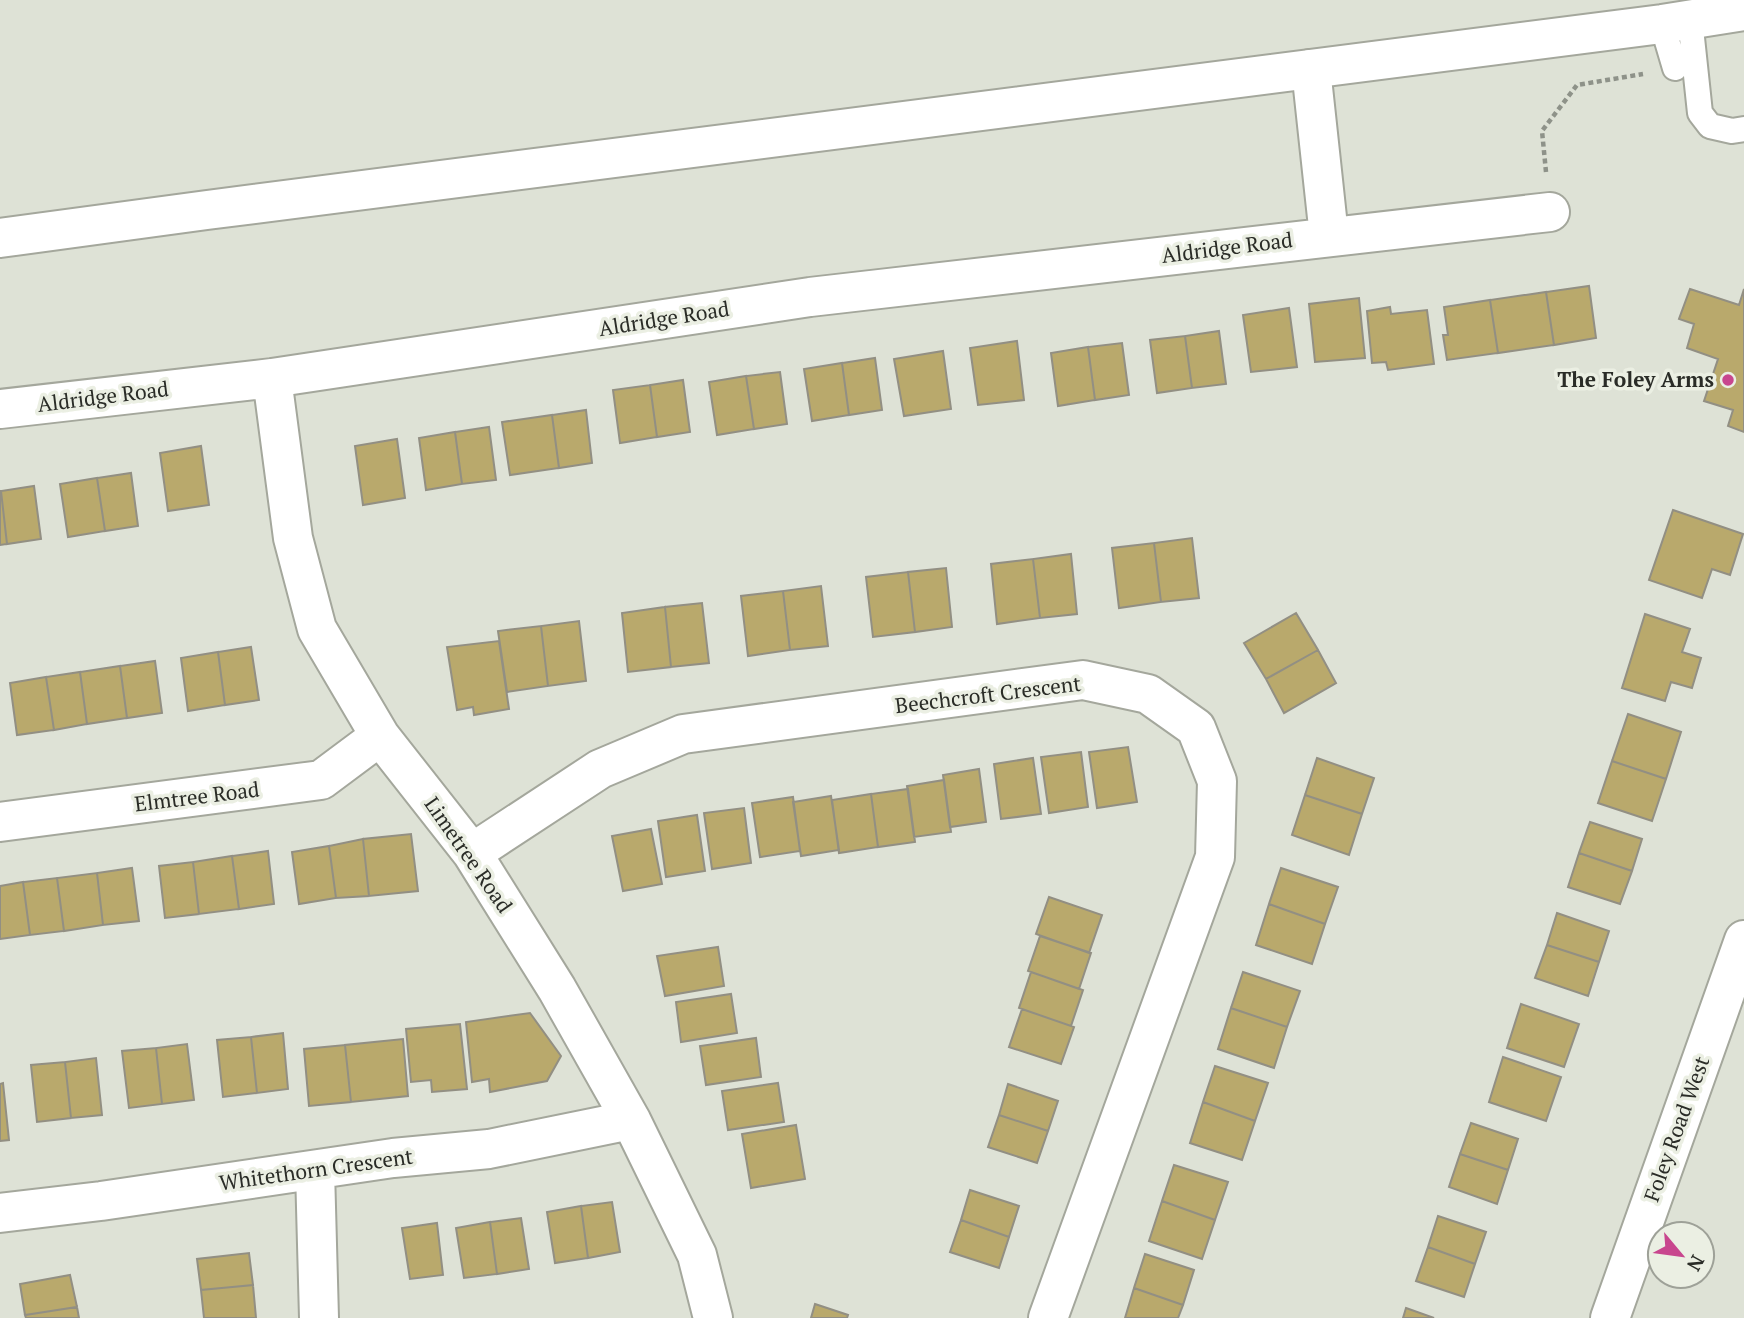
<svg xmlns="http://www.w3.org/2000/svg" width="1744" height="1318" font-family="'PT Serif',serif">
<rect width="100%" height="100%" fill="#dee2d6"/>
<path fill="#b9a96c" stroke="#928f83" stroke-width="2" d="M 1589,286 L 1596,338 L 1554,345 L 1546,292 Z
M 1690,289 L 1739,305 L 1744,289 L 1744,432 L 1728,426 L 1733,410 L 1704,401 L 1718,359 L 1687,348 L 1694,324 L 1679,319 Z
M 1546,292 L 1554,345 L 1498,353 L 1490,300 Z
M 1359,298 L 1365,358 L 1315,362 L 1309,304 Z
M 1490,300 L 1498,353 L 1447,360 L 1443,335 L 1448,335 L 1444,307 Z
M 1390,307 L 1391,314 L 1427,310 L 1434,364 L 1388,370 L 1386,362 L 1372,363 L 1367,311 Z
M 1289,308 L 1297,367 L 1251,372 L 1243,315 Z
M 1219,331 L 1226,384 L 1192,388 L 1185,336 Z
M 1185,336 L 1192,388 L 1157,393 L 1150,340 Z
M 1017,341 L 1024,400 L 978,405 L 970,348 Z
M 1122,343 L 1129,395 L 1095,400 L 1088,347 Z
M 1088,347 L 1095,400 L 1058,406 L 1051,353 Z
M 943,351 L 951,409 L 904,416 L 894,359 Z
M 875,358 L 882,410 L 849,415 L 842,363 Z
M 842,363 L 849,415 L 812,421 L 804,369 Z
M 780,372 L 787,424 L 754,429 L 746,376 Z
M 746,376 L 754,429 L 717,435 L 709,382 Z
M 683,380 L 690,432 L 657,437 L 650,385 Z
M 650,385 L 657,437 L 620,443 L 613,390 Z
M 586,410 L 592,463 L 559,468 L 552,415 Z
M 552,415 L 559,468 L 510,475 L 502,422 Z
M 489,427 L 496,480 L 462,484 L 455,432 Z
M 455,432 L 462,484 L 426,490 L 419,438 Z
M 397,439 L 405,498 L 363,505 L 355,446 Z
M 201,446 L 209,505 L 168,511 L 160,453 Z
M 131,473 L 138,526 L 105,531 L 97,478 Z
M 97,478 L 105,531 L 68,537 L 60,484 Z
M 34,486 L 41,539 L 7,544 L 1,491 Z
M 1,491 L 7,544 L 0,545 L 0,491 Z
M 1673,510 L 1743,534 L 1730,575 L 1712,569 L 1702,598 L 1649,580 Z
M 1192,538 L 1199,598 L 1161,602 L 1154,543 Z
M 1154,543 L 1161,602 L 1119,608 L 1112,548 Z
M 1071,554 L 1077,614 L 1040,618 L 1033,559 Z
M 1033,559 L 1040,618 L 997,624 L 991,564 Z
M 946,568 L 952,627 L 915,632 L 908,572 Z
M 908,572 L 915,632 L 873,637 L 866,577 Z
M 821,586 L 828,646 L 790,650 L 783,591 Z
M 783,591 L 790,650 L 748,656 L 741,596 Z
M 702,603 L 709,663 L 671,667 L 665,607 Z
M 665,607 L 671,667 L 628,672 L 622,613 Z
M 1296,613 L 1318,650 L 1266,679 L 1244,643 Z
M 1645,614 L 1690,629 L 1682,652 L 1701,658 L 1692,688 L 1671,682 L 1665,701 L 1622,688 Z
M 579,621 L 586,681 L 548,686 L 541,626 Z
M 541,626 L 548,686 L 507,692 L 498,631 Z
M 499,641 L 509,709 L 474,715 L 473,707 L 457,710 L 447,647 Z
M 251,647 L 259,700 L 225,705 L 218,652 Z
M 1318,650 L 1336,683 L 1284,713 L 1266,679 Z
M 218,652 L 225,705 L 188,711 L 181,658 Z
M 155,661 L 162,713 L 127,718 L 120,666 Z
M 120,666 L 127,718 L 87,724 L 80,672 Z
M 80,672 L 87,724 L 54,730 L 46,677 Z
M 46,677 L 54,730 L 17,735 L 10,683 Z
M 1628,714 L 1681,732 L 1666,779 L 1612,761 Z
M 1128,747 L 1137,802 L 1097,808 L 1089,752 Z
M 1081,752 L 1088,807 L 1049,813 L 1041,757 Z
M 1033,758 L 1041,814 L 1001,819 L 994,764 Z
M 1317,758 L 1374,778 L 1362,814 L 1305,795 Z
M 1612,761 L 1666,779 L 1652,821 L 1598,803 Z
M 979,769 L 986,822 L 950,827 L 943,775 Z
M 944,780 L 951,832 L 914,837 L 907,786 Z
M 908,789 L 915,842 L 878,847 L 871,794 Z
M 871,794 L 878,847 L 839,853 L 832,800 Z
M 1305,795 L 1362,814 L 1349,855 L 1292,835 Z
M 831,796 L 839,850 L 801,856 L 793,802 Z
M 793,797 L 800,851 L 760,857 L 752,803 Z
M 744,808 L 751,863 L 712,869 L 704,813 Z
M 697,815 L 705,871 L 666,877 L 658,821 Z
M 1590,822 L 1642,839 L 1632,871 L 1579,853 Z
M 651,829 L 662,884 L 623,891 L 612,836 Z
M 411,834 L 418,891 L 369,896 L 363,839 Z
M 363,839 L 369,896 L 336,898 L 329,846 Z
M 329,846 L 336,898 L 299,904 L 292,852 Z
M 268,851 L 274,904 L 239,909 L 232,856 Z
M 1579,853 L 1632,871 L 1620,904 L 1568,887 Z
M 232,856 L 239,909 L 199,914 L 193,862 Z
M 193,862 L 199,914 L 165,918 L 159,866 Z
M 132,868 L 139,921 L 103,925 L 97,873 Z
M 1281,868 L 1338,887 L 1325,924 L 1269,904 Z
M 97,873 L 103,925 L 64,931 L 57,878 Z
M 57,878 L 64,931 L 30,935 L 23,882 Z
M 23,882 L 30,935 L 0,939 L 0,886 Z
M 1049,897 L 1102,915 L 1089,953 L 1036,934 Z
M 1269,904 L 1325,924 L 1312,964 L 1256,945 Z
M 1557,913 L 1609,931 L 1599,962 L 1547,945 Z
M 1040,936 L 1091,953 L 1079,989 L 1028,971 Z
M 1547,945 L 1599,962 L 1588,996 L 1535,978 Z
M 718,947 L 724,986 L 665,996 L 657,956 Z
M 1031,972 L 1083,990 L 1071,1026 L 1019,1008 Z
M 1243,972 L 1300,991 L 1287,1027 L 1231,1008 Z
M 731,994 L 737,1033 L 681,1042 L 676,1002 Z
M 1521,1004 L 1579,1024 L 1564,1067 L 1507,1048 Z
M 1231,1008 L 1287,1027 L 1274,1068 L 1218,1049 Z
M 1022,1009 L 1074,1027 L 1061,1064 L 1009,1047 Z
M 530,1013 L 561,1056 L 547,1081 L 490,1092 L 489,1079 L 472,1082 L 466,1022 Z
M 460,1024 L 467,1089 L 432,1092 L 431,1080 L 411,1082 L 406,1029 Z
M 283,1033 L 288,1089 L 257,1093 L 251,1037 Z
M 251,1037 L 257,1093 L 223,1097 L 217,1040 Z
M 756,1038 L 761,1077 L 706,1085 L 700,1046 Z
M 403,1039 L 408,1096 L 351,1102 L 345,1045 Z
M 187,1044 L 194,1100 L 162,1104 L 156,1048 Z
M 345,1045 L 351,1102 L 309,1106 L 304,1049 Z
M 156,1048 L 162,1104 L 129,1108 L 122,1051 Z
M 1503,1057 L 1561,1077 L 1546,1121 L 1489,1102 Z
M 96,1058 L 102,1115 L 71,1118 L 65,1062 Z
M 65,1062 L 71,1118 L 37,1122 L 31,1065 Z
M 1215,1066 L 1268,1083 L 1255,1121 L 1203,1102 Z
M 3,1083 L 9,1140 L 0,1141 L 0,1084 Z
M 778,1083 L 784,1122 L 728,1130 L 722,1091 Z
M 1008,1084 L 1058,1101 L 1048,1131 L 999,1115 Z
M 1203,1102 L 1255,1121 L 1242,1160 L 1190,1143 Z
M 999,1115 L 1048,1131 L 1037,1163 L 988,1147 Z
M 1471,1123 L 1518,1139 L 1508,1170 L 1460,1154 Z
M 796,1125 L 805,1179 L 751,1188 L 742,1134 Z
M 1460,1154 L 1508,1170 L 1497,1204 L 1449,1187 Z
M 1174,1165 L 1228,1182 L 1215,1220 L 1162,1201 Z
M 970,1190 L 1019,1206 L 1009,1237 L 961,1220 Z
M 1162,1201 L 1215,1220 L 1202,1259 L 1149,1241 Z
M 612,1202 L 620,1252 L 588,1258 L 581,1206 Z
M 581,1206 L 588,1258 L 555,1263 L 547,1212 Z
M 1438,1216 L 1486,1232 L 1475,1264 L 1428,1247 Z
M 521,1218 L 529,1269 L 497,1274 L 490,1222 Z
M 961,1220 L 1009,1237 L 999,1268 L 950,1252 Z
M 490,1222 L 497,1274 L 464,1278 L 456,1228 Z
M 437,1223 L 443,1275 L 410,1279 L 402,1228 Z
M 1428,1247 L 1475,1264 L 1464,1297 L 1416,1281 Z
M 249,1253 L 253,1285 L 201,1290 L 197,1259 Z
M 1145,1254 L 1194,1270 L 1183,1305 L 1134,1288 Z
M 70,1275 L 77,1307 L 25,1315 L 20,1284 Z
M 253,1285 L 256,1318 L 204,1318 L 201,1290 Z
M 1134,1288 L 1183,1305 L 1178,1318 L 1125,1318 Z
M 815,1304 L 848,1315 L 847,1318 L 811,1318 Z
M 77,1307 L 79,1318 L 26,1318 L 25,1315 Z
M 1406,1308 L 1434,1318 L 1403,1318 Z"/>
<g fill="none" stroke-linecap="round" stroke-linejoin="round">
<defs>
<path id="service" d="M 1690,19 L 1700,113 L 1710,126 L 1732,131 L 1744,129
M 1662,24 L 1675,68"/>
<path id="minor" d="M 1311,69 L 1329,236
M 272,378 L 293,538 L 317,629 L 380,736 L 472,853 L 557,989 L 631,1120 L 697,1255 L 713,1318
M 0,409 L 272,378 L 810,297 L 1550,212
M 0,822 L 321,780 L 380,736
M 472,853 L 600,769 L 683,734 L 1083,680 L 1148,694 L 1196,728 L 1217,781 L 1215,857 L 1048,1318
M 315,1170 L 319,1318
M 0,1213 L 101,1201 L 393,1158 L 489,1149 L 631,1120"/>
<path id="tertiary" d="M 0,238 L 207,210 L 1662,24 L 1744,11"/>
<path id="secondary" d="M 1610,1318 L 1744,940"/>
</defs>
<use href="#service" stroke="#a4a79c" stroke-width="28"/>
<use href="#minor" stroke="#a4a79c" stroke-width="42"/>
<use href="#tertiary" stroke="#a4a79c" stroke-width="42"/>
<use href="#secondary" stroke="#a4a79c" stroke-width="42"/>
<path stroke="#8e9289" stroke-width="4.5" stroke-dasharray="5 3.5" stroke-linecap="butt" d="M 1546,172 L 1542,131 L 1577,85 L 1643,74"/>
<use href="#service" stroke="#fff" stroke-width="24"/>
<use href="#minor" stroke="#fff" stroke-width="38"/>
<use href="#tertiary" stroke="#fff" stroke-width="38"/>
<use href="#secondary" stroke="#fff" stroke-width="38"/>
</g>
<circle fill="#c8468e" stroke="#ebefe3" stroke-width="2.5" cx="1728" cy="380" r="7"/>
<g text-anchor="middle" stroke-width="7" stroke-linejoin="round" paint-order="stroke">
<g font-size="21" fill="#2a2c27" stroke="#ebefe3">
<text transform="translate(1227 248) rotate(-7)" y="7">Aldridge Road</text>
<text transform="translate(664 319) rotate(-9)" y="7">Aldridge Road</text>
<text transform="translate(103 397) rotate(-7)" y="7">Aldridge Road</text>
<text transform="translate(988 695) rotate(-7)" y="7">Beechcroft Crescent</text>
<text transform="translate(197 797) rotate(-7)" y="7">Elmtree Road</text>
<text transform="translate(468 855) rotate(55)" y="7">Limetree Road</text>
<text transform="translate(1677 1129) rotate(-70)" y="7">Foley Road West</text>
<text transform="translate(316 1170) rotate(-8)" y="7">Whitethorn Crescent</text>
</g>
<g font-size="21" font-weight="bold" fill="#2a2c27" stroke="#ebefe3" text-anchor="end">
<text x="1714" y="387">The Foley Arms</text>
</g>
</g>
<g transform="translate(1681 1255) rotate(119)"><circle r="33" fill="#ebefe3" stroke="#9ea198" stroke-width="2"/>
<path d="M0-5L12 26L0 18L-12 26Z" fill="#c8468e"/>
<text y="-10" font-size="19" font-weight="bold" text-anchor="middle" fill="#2a2c27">N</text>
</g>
</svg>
